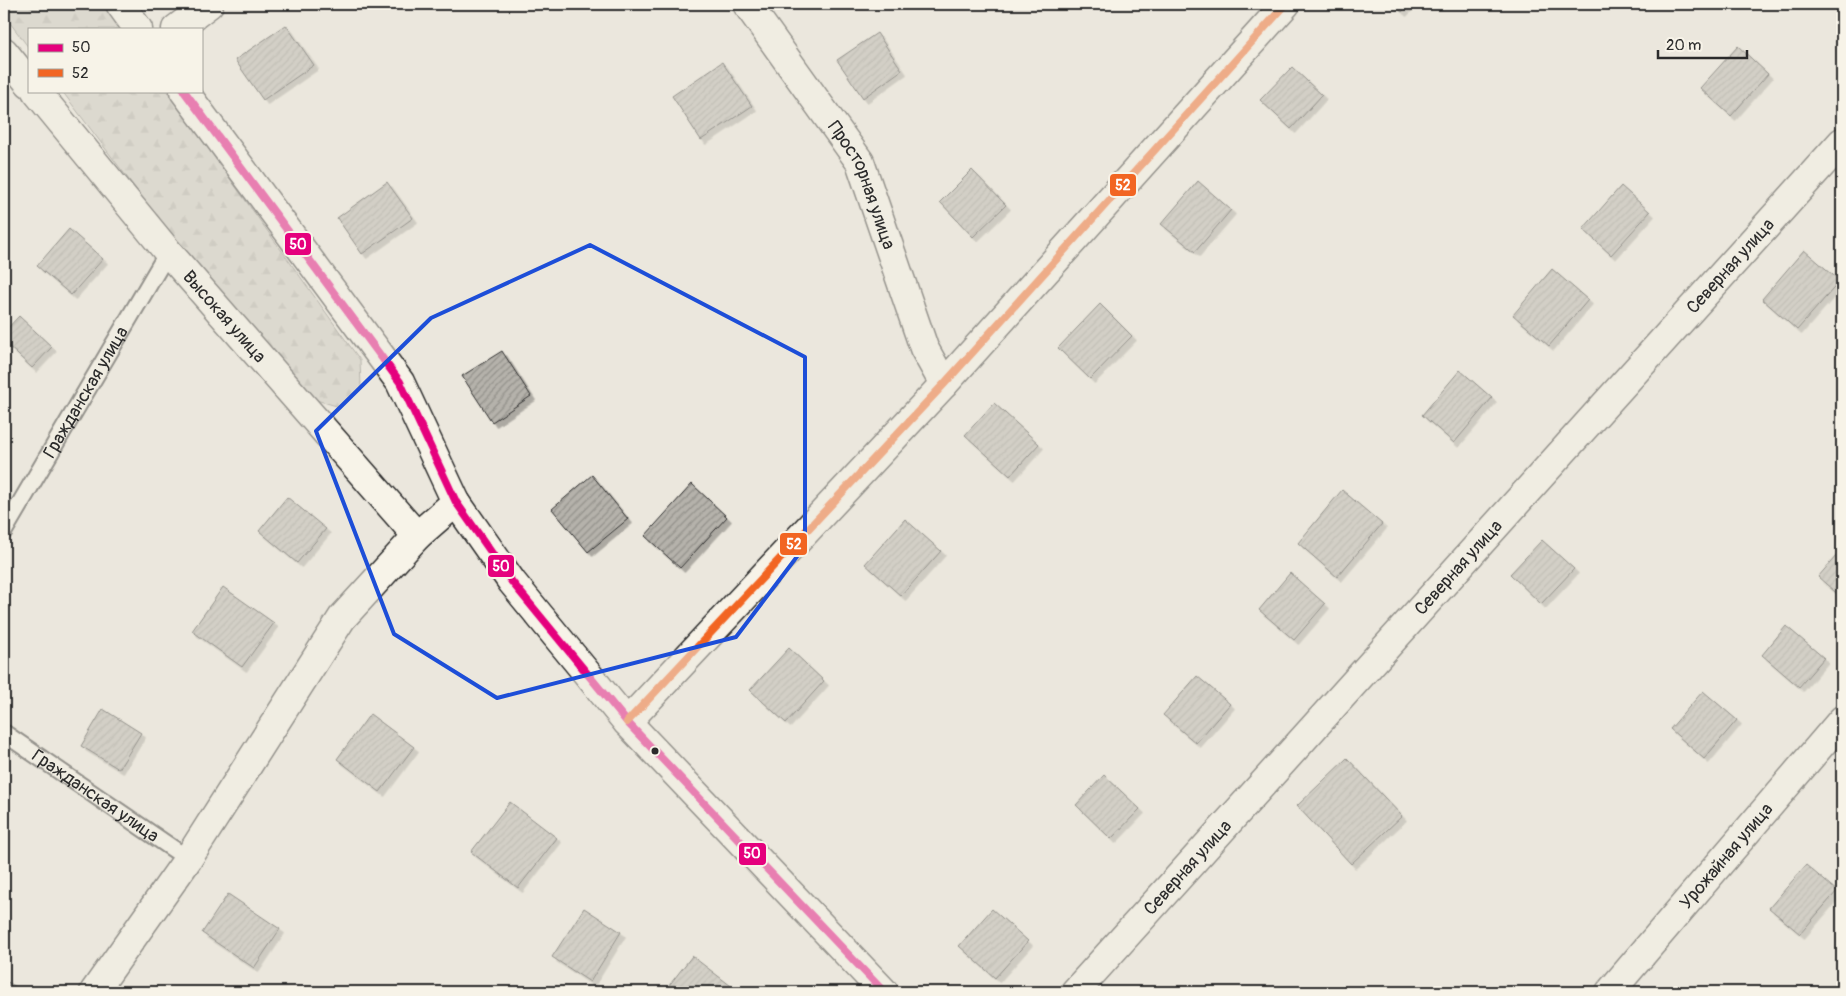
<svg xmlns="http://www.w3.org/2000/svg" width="1846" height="996" font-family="Pangolin,sans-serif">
<defs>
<pattern id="forest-firs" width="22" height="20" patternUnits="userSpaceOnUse" patternTransform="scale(1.25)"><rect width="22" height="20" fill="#cbc8bf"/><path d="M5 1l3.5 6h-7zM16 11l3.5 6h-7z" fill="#aeaca4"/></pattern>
<pattern id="building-hatch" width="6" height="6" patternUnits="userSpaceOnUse" patternTransform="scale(1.25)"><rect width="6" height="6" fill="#b5b2ab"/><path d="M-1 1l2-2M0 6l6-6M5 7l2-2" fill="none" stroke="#93918b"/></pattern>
<filter id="shadow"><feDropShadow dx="4.5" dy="4.5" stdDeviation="0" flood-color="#0004"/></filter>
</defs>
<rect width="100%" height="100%" fill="#ebe7dd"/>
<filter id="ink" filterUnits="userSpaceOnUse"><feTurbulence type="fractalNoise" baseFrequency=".02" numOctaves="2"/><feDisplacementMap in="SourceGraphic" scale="10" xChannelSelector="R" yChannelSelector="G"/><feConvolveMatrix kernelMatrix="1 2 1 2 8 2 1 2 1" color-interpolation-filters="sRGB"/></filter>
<g filter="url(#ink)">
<path fill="url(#forest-firs)" stroke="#7b7a75" d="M 4,4 L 104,4 L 122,29 L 29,29 L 29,48 L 4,15 Z
M 62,91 L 167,91 L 360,360 L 361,388 L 340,407 L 289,392 Z"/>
<path fill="url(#building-hatch)" stroke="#2b2b2b" filter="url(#shadow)" d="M 1393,4 L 1410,4 L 1402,12 Z
M 286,25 L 314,65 L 263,100 L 235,60 Z
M 877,33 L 902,70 L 863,98 L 837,60 Z
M 1738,46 L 1768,74 L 1731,116 L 1700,88 Z
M 722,62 L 752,106 L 701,140 L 672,96 Z
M 1292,67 L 1322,95 L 1291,129 L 1260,100 Z
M 972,170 L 1006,205 L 973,237 L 940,202 Z
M 1198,181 L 1231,210 L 1195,252 L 1161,224 Z
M 387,182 L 413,218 L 362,254 L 337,218 Z
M 1621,186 L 1650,212 L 1611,255 L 1583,229 Z
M 69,229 L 103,259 L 71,295 L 37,266 Z
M 1804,250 L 1840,281 L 1797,330 L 1762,299 Z
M 1552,269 L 1588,300 L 1549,346 L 1513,315 Z
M 1100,304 L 1132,336 L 1090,379 L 1058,348 Z
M 19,316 L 52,347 L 32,368 L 4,342 L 4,332 Z
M 502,351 L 531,396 L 492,422 L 462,376 Z
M 1460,370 L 1492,398 L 1454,443 L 1422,415 Z
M 994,403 L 1039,444 L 1010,476 L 965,435 Z
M 592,475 L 628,519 L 588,552 L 552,509 Z
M 692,484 L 727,517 L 680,568 L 645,536 Z
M 1342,490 L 1382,524 L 1337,577 L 1298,543 Z
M 287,497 L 326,529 L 297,563 L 259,531 Z
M 905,519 L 941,551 L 901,596 L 865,564 Z
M 1542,540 L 1574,569 L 1541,604 L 1510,574 Z
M 1842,549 L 1842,598 L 1818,577 Z
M 1290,573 L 1325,604 L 1294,640 L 1259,610 Z
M 223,587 L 274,623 L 242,667 L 192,631 Z
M 1786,626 L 1824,658 L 1799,687 L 1762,655 Z
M 789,648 L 824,681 L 786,723 L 750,690 Z
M 1197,676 L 1230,704 L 1196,743 L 1163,715 Z
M 1703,691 L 1737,720 L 1704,759 L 1670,729 Z
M 103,709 L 141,733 L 119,769 L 81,746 Z
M 370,714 L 414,747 L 380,792 L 337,759 Z
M 1347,758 L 1402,816 L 1351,864 L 1297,806 Z
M 1104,775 L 1140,809 L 1111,839 L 1076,805 Z
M 510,802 L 557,838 L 518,888 L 471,852 Z
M 1806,865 L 1837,891 L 1800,934 L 1769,908 Z
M 228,894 L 280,929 L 254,968 L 202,933 Z
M 584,908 L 621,932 L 590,982 L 552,957 Z
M 992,909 L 1028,941 L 995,978 L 959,946 Z
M 692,956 L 735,989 L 733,992 L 664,992 Z
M 4,980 L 25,992 L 4,992 Z"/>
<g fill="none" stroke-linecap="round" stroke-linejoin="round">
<defs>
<g id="lane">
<path id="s1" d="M 4,531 L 168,252"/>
<path id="s2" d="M 4,733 L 188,859"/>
</g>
<g id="street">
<path d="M 120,4 L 138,29"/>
<path id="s3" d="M 747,4 L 860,162 L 924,348 L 944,384"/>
<path d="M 176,29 L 209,4"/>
<path d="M 4,52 L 29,83"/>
<path id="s4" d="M 36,91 L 168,252 L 417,536"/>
<path d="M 184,91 L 400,382 L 456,502 L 512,582 L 627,722 L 884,992"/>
<path d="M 627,722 L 944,384 L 1286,4"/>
<path d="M 94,992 L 188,859 L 342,618 L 417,536 L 456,502"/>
<path id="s5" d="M 1075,992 L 1842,142"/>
<path id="s6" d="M 1610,992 L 1842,720"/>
</g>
</defs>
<use href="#lane" stroke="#2b2b2b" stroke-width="20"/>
<use href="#street" stroke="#2b2b2b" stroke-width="31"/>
<use href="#lane" stroke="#f7f3e8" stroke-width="16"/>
<use href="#street" stroke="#f7f3e8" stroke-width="28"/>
<defs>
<path id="bus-1" d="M 184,91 L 400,382 L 456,502 L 512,582 L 627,722 L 884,992"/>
<path id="bus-2" d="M 627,722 L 944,384 L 1286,4"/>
</defs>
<use href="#bus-1" stroke="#f7f3e8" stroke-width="11"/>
<use href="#bus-2" stroke="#f7f3e8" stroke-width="11"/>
<use href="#bus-1" stroke="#e5007d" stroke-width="8"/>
<use href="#bus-2" stroke="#f26522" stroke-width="8"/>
</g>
</g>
<path d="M0 0H1846V996H0ZM 590,245 L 805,357 L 805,546 L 736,637 L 497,698 L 394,634 L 316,431 L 431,318 Z" fill="#ebe7dd" fill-opacity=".55" fill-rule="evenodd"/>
<path fill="none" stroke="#1d4ed8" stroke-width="4" stroke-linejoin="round" d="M 590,245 L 805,357 L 805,546 L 736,637 L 497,698 L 394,634 L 316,431 L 431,318 Z"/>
<circle fill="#2b2b2b" stroke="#f7f3e8" stroke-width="2" cx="655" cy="751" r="4.5"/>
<g text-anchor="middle" stroke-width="4" stroke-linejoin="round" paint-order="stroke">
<g font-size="18" fill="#2b2b2b" stroke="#f7f3e8">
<text dy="6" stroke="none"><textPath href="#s3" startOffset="216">Просторная улица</textPath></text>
<text dy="6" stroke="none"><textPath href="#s5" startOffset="978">Северная улица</textPath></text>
<text dy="6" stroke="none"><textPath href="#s4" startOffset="294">Высокая улица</textPath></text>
<text dy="6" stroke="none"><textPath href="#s1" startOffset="161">Гражданская улица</textPath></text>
<text dy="6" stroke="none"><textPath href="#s5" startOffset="572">Северная улица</textPath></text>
<text dy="6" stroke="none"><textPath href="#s2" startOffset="111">Гражданская улица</textPath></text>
<text dy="6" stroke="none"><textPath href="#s6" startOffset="179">Урожайная улица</textPath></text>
<text dy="6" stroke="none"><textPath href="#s5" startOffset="168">Северная улица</textPath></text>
</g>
</g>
<g stroke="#f7f3e8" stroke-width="2">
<rect x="1109" y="173" width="28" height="24" rx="5" fill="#f26522"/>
<rect x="284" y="232" width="28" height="24" rx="5" fill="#e5007d"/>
<rect x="779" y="532" width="29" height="24" rx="5" fill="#f26522"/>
<rect x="487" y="554" width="28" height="24" rx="5" fill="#e5007d"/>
<rect x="738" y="842" width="29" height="24" rx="5" fill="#e5007d"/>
</g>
<g font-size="14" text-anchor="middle" font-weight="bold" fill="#fff">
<text x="1123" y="190">52</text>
<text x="298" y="249">50</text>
<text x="794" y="549">52</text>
<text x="501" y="571">50</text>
<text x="752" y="858">50</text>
</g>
<rect width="1846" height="996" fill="none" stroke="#f7f3e8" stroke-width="20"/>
<rect x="10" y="10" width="1826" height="976" fill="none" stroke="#2b2b2b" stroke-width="2" filter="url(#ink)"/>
<rect x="28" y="28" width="175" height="65" fill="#f7f3e8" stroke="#a5a39c"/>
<rect x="38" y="44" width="25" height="8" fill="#e5007d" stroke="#a5a39c"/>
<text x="72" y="52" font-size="15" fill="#2b2b2b">50</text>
<rect x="38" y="69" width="25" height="8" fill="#f26522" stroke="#a5a39c"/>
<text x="72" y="78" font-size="15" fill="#2b2b2b">52</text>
<path d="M1658 50v8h89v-8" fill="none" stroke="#2b2b2b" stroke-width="2.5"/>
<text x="1666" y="50" font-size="15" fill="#2b2b2b" stroke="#f7f3e8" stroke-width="4" paint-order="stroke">20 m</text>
</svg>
